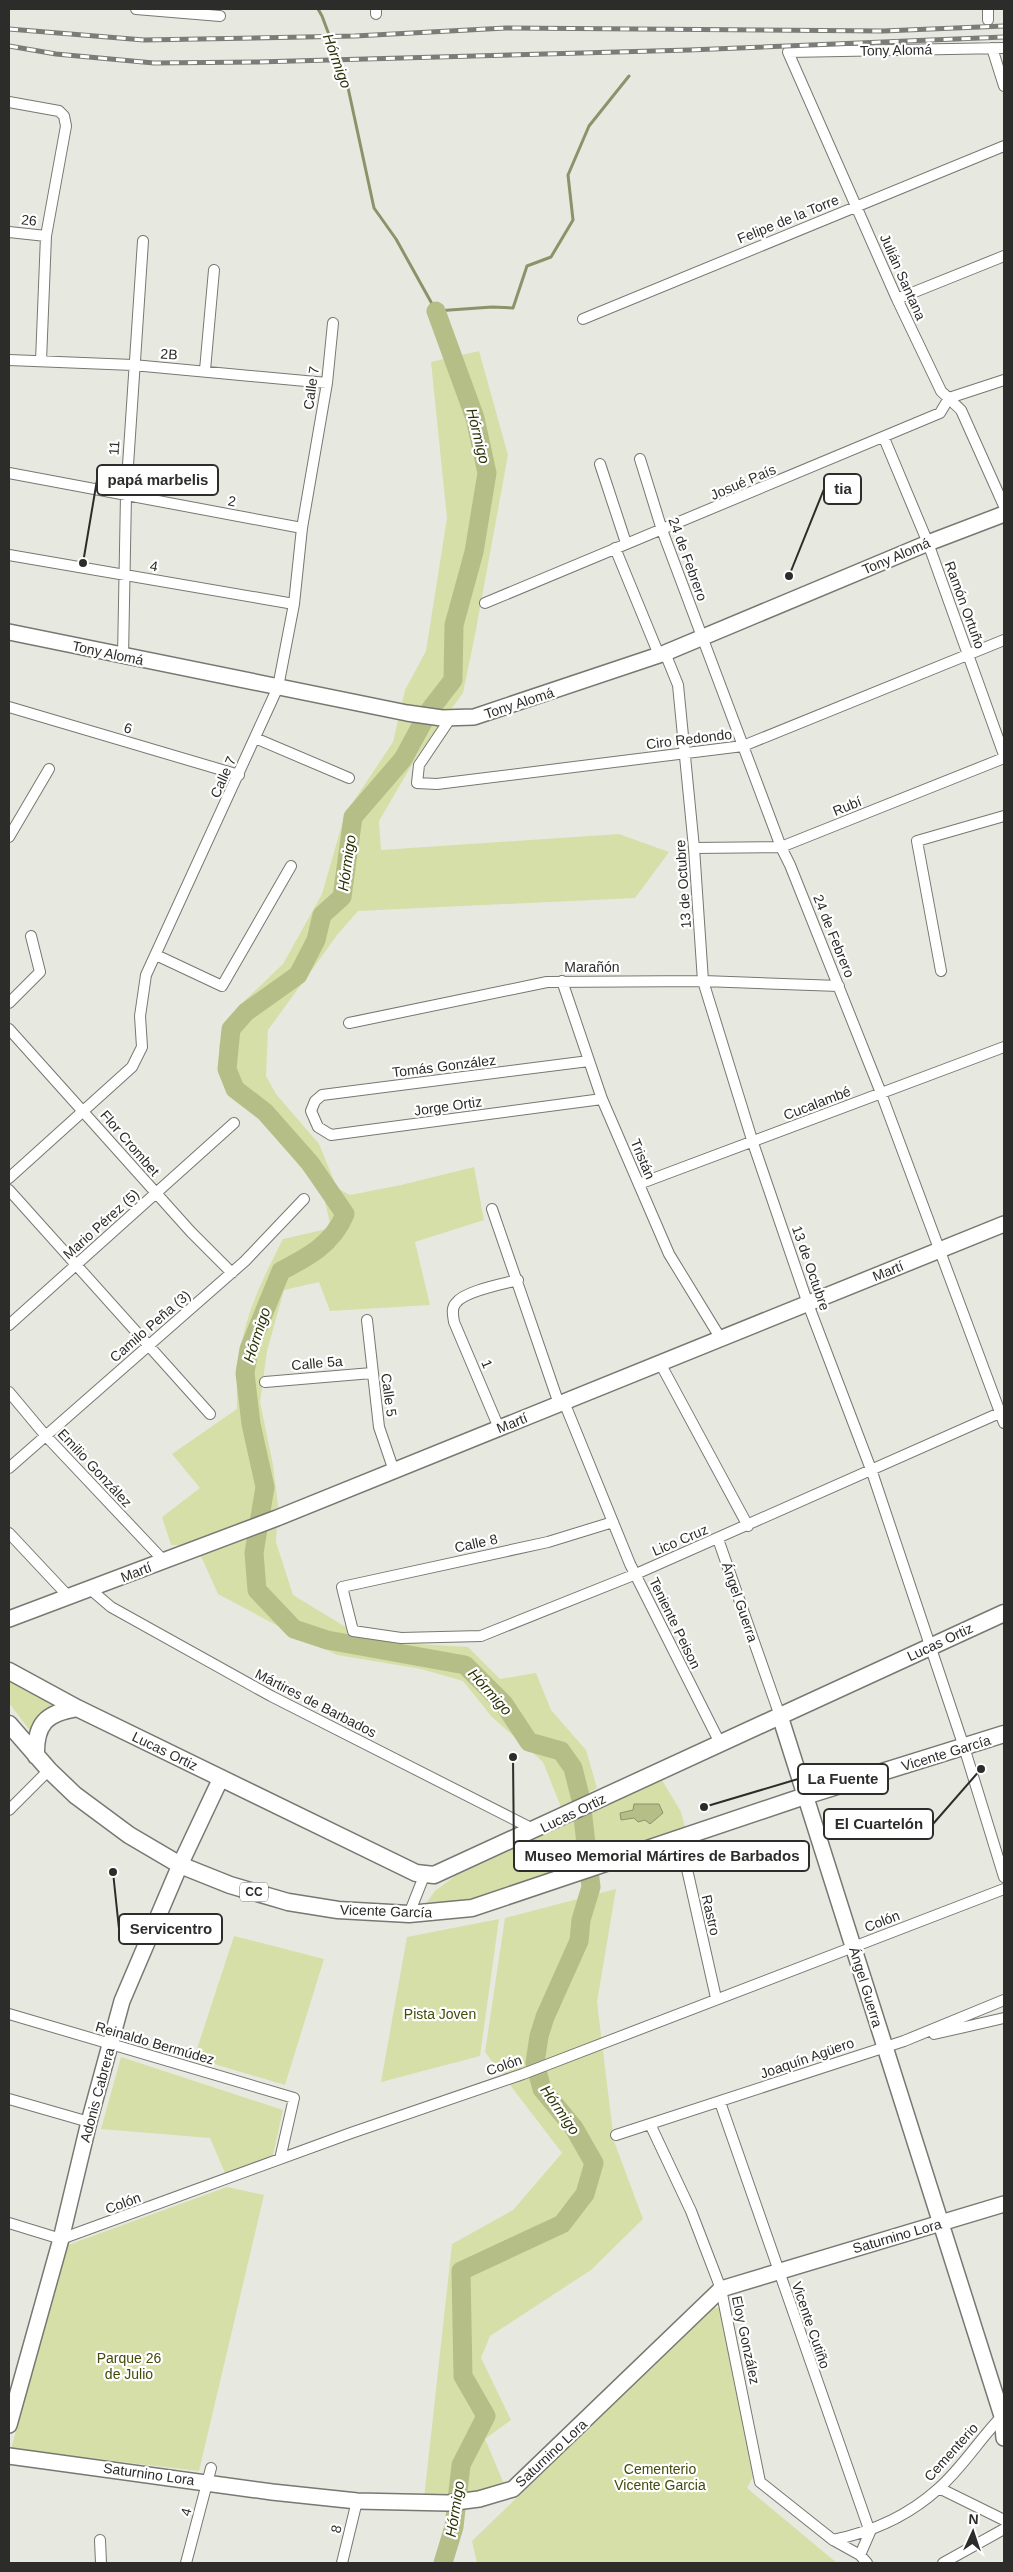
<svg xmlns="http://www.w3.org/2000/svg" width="1013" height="2572" font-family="Helvetica,sans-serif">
<rect width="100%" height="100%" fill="#e7e9e0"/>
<path fill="#d6dfa8" d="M 479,351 L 508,455 L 475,635 L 463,693 L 417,756 L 379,821 L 381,850 L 619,834 L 669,852 L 635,898 L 358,911 L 338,934 L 268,1030 L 266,1076 L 276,1094 L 319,1144 L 337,1188 L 350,1195 L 401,1185 L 474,1167 L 484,1220 L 415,1242 L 430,1305 L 330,1311 L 319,1282 L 284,1290 L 267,1351 L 260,1402 L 273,1465 L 278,1505 L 276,1542 L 293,1595 L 344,1626 L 419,1644 L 468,1647 L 500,1679 L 536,1673 L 551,1710 L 586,1750 L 597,1788 L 561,1807 L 543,1762 L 492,1717 L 463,1681 L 421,1669 L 337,1655 L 274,1624 L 218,1594 L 196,1545 L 171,1545 L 162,1517 L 200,1488 L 172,1454 L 237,1409 C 235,1337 251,1302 283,1239 L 331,1228 L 324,1197 L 268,1126 L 221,1079 L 219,1045 L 239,1006 L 283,964 L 322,894 L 345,814 L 393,742 L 405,690 L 426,651 L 447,518 L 431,362 Z
M 9,1678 L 53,1702 L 31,1732 L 9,1703 Z
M 662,1780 L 681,1812 L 685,1827 C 638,1846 591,1861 543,1877 C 505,1889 468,1904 427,1902 L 435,1891 L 455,1876 Z
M 616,1889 L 597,2002 L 614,2141 L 643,2219 L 591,2270 L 490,2336 L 481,2358 L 511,2420 L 485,2439 L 510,2498 L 423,2508 L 452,2244 L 513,2210 L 562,2153 L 485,2052 L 505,1918 Z
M 499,1919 L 480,2056 L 381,2082 L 407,1937 Z
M 234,1936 L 324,1959 L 285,2085 L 194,2058 Z
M 121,2057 L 283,2110 L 273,2155 L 225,2173 L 210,2138 L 101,2129 Z
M 227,2187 L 264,2195 L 199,2471 L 11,2449 L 68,2245 Z
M 714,2307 L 721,2309 L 753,2477 L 747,2488 L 837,2563 L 477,2563 L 472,2541 Z"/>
<path fill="#b5be86" stroke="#8c926a" d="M 634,1804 L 659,1804 L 663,1813 L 650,1824 L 645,1820 L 638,1822 L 634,1818 L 621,1820 L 620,1813 L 633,1810 Z"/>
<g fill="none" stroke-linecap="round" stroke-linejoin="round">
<path stroke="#8c926a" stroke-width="3" d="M 318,9 L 322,16 L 347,83 L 374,208 L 396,239 L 436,311 L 492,307 L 513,308 L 527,266 L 551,257 L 573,220 L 568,175 L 589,126 L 629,76"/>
<path stroke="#b5be86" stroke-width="19" d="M 436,311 L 475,418 L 487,473 L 474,552 L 454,625 L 453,680 L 429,711 L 403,759 L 353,817 L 342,897 L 322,915 L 316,940 L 298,975 L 246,1012 L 231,1029 L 227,1069 L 235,1089 L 265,1112 L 310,1163 L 345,1214 C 333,1244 308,1257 281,1271 L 249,1349 L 245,1373 L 251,1424 L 265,1487 L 254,1553 L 257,1590 L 294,1629 L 327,1640 L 465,1665 L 504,1704 L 529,1742 L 561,1751 L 573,1768 L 581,1800 L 591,1887 L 581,1920 L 579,1941 L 545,2017 L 539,2036 L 535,2063 L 542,2089 L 574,2128 L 594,2163 L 585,2194 L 562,2224 L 461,2271 L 463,2376 L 486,2416 L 461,2465 L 454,2527 L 443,2563"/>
<defs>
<path id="street" d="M 136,9 L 220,16
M 376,9 L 376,14
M 988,9 L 988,20
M 992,48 L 1004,86
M 1004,48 L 788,52 L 897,299 L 941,391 L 961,410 L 1004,506
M 9,102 L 59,111 L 64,116 L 66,126 L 46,236 L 41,361
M 9,232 L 46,236
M 897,299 L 1004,256
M 583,319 L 1004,146
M 9,360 L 133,365 L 327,383
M 205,370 L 214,270
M 884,438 L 928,543 L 1004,755
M 640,459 L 662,530 L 781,847 L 790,865 L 881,1093 L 1004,1423
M 600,464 L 626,543
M 9,473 L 302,528
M 615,548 L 659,655
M 9,555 L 294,604
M 485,603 L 940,413 L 949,398 L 1004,380
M 665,653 L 678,685 L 694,848 L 703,981 L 753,1143 L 808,1304 L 872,1472 L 964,1747 L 1004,1877
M 123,657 L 126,495 L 143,241
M 9,707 L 239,775
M 450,719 L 419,765 L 417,783 L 437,784 L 743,746 L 1004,640
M 255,738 L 349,778
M 9,837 L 49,769
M 694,848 L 781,847 L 1004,758
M 156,955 L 222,986 L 291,866
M 941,971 L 917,841 L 1004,816
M 562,981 L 602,1099 L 669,1254 L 721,1339
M 9,1003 L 40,972 L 31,936
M 349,1023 L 547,982 L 703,981 L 839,986
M 9,1029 L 191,1232 L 232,1273
M 589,1061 L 322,1095 L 315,1101 L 311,1111 L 318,1127 L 331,1135 L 602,1099
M 9,1178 L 132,1067 L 142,1047 L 140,1016 L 146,975 L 278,687 L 294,604 L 302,528 L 327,383 L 333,323
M 639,1184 L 1004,1047
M 9,1190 L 210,1414
M 492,1209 L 559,1404
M 367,1320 L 379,1427 L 394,1471
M 9,1325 L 234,1123
M 660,1363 L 748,1526
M 265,1382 L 372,1373
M 9,1392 L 45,1435 L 164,1561
M 564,1402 L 630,1564 L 720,1743
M 499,1428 L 454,1322 C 453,1315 451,1308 456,1303 C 464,1291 503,1284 518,1280
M 9,1468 L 245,1261 L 304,1199
M 613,1522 L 548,1542 L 342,1587 L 353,1631 L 401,1638 L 481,1636 L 636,1574 L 1004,1411
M 9,1533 L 69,1597
M 718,1539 L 780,1716
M 90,1589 L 111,1607 L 271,1696 L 535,1830
M 9,1810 L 49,1770
M 680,1838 L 716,1998
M 409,1914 L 424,1876
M 9,2014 L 294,2098 L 280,2159
M 934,2034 L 1004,2018
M 9,2099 L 89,2122
M 720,2102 L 870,2532 L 860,2555
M 650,2124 L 691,2211 L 721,2289 L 760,2482 L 833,2540 L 860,2555 L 867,2563
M 616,2135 L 904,2041 L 1004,2000
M 9,2223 L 61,2239 L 351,2133 L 523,2074 L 1004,1889
M 939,2488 L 1004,2520
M 100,2540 L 101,2563
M 833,2540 C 872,2532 908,2516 938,2489 C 963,2467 981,2437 1004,2414
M 186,2563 L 211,2468
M 342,2563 L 357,2501
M 943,2563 L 1004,2529"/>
<path id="secondary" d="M 9,632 L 407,713 L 442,718 L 474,717 L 665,653 L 928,543 L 1004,514
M 9,1619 L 277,1518 L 1004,1224
M 780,1716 L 1002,2416 L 1004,2438
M 9,2425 L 61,2239 L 89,2122 L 122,2001 L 180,1865 L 221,1778
M 9,2456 L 272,2492 L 357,2501 L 448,2503 L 479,2499 L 513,2489 L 721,2289 L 1004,2204"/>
<path id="primary" d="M 9,1671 L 77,1708 L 416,1873 L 434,1875 L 1004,1613
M 9,1724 L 49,1770 L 75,1795 L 129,1835 L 180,1865 L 230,1885 L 288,1902 L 338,1910 L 409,1914 L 472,1908 L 805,1796 L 1004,1734
M 36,1756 C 35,1724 46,1713 77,1708"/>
</defs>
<use href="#street" stroke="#777871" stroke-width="12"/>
<use href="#secondary" stroke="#777871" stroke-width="18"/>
<use href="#primary" stroke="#777871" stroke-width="19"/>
<use href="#street" stroke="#fff" stroke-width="10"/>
<use href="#secondary" stroke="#fff" stroke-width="15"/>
<use href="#primary" stroke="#fff" stroke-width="16"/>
<defs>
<path id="rail" d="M 9,29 L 144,40 L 355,36 L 506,28 L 883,31 L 1004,26
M 9,46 L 56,54 L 154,63 L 257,62 L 689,50 L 1004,37"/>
</defs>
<use href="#rail" stroke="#7a7c76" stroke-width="5"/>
<use href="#rail" stroke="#fff" stroke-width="3" stroke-dasharray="9" stroke-linecap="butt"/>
</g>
<g text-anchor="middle" stroke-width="4.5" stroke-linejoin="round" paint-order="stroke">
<rect fill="#fff" stroke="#6b6c6a" stroke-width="1" x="240" y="1882.5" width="28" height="19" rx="4"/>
<g font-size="12" font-weight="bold" fill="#2c2d2a">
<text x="254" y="1896">CC</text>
</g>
<g font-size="14" fill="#2c2d2a" stroke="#fff">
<text transform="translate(896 50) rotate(-1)" y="5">Tony Alomá</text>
<text transform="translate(788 219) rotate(-22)" y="5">Felipe de la Torre</text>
<text transform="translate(29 220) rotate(6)" y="5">26</text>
<text transform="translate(903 277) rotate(66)" y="5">Julián Santana</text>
<text transform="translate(169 354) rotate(4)" y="5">2B</text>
<text transform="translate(311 388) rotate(-82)" y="5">Calle 7</text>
<text transform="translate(114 448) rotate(-87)" y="5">11</text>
<text transform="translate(743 482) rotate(-23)" y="5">Josué País</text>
<text transform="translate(232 501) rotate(10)" y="5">2</text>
<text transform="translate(896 556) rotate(-23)" y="5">Tony Alomá</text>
<text transform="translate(688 559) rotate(70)" y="5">24 de Febrero</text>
<text transform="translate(154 566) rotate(10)" y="5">4</text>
<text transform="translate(965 605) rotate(70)" y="5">Ramón Ortuño</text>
<text transform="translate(108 653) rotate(12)" y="5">Tony Alomá</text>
<text transform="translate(519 703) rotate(-18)" y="5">Tony Alomá</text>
<text transform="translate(128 728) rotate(16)" y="5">6</text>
<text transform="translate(689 739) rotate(-7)" y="5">Ciro Redondo</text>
<text transform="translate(223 777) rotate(-66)" y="5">Calle 7</text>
<text transform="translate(847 806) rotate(-22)" y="5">Rubí</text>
<text transform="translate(683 884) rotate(-94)" y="5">13 de Octubre</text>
<text transform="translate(834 936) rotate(68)" y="5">24 de Febrero</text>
<text x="592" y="972">Marañón</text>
<text transform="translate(444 1066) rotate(-7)" y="5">Tomás González</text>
<text transform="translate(817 1103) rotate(-21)" y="5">Cucalambé</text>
<text transform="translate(448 1106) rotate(-8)" y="5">Jorge Ortiz</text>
<text transform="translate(130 1143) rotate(49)" y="5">Flor Crombet</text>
<text transform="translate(643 1159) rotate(67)" y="5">Tristán</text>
<text transform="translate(101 1224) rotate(-42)" y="5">Mario Pérez (5)</text>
<text transform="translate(811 1268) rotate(71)" y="5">13 de Octubre</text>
<text transform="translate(888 1271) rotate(-22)" y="5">Martí</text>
<text transform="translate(150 1326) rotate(-41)" y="5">Camilo Peña (3)</text>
<text transform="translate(317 1363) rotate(-5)" y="5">Calle 5a</text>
<text transform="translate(487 1364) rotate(67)" y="5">1</text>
<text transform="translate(389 1395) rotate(82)" y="5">Calle 5</text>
<text transform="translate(512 1423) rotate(-22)" y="5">Martí</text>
<text transform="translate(95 1468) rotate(47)" y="5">Emilio González</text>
<text transform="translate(680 1540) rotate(-23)" y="5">Lico Cruz</text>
<text transform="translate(476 1543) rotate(-12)" y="5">Calle 8</text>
<text transform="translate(136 1572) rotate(-21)" y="5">Martí</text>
<text transform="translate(740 1602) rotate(71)" y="5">Ángel Guerra</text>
<text transform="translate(675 1623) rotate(64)" y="5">Teniente Peison</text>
<text transform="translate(940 1642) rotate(-25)" y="5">Lucas Ortiz</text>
<text transform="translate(316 1703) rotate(27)" y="5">Mártires de Barbados</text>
<text transform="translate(165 1751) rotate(26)" y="5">Lucas Ortiz</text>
<text transform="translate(946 1753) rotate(-17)" y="5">Vicente García</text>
<text transform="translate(573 1813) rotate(-26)" y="5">Lucas Ortiz</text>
<text transform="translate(386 1911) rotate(2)" y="5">Vicente García</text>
<text transform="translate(711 1915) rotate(77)" y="5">Rastro</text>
<text transform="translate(882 1921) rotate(-21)" y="5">Colón</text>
<text transform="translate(866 1987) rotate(73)" y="5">Ángel Guerra</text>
<text transform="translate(155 2043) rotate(16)" y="5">Reinaldo Bermúdez</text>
<text transform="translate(807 2058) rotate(-19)" y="5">Joaquín Agüero</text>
<text transform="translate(504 2065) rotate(-19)" y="5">Colón</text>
<text transform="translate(97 2095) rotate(-75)" y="5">Adonis Cabrera</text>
<text transform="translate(123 2203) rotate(-20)" y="5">Colón</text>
<text transform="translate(897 2236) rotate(-16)" y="5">Saturnino Lora</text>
<text transform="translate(811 2325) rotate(71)" y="5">Vicente Cutiño</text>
<text transform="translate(746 2340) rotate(78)" y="5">Eloy González</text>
<text transform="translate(951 2452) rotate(-48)" y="5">Cementerio</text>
<text transform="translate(551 2453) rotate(-43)" y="5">Saturnino Lora</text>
<text transform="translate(149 2474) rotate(8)" y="5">Saturnino Lora</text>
<text transform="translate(186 2512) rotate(-75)" y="5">4</text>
<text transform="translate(336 2529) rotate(-76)" y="5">8</text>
</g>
<g font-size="14" fill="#444b08" stroke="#fff">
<text x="440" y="2019">Pista Joven</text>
<text x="129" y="2363">Parque 26<tspan x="129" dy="16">de Julio</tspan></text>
<text x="660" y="2474">Cementerio<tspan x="660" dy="16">Vicente Garcia</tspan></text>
</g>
<g font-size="15" font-style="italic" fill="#2d3206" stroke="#fff">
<text transform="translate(337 61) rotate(70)" y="5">Hórmigo</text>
<text transform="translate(478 436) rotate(76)" y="5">Hórmigo</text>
<text transform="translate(347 863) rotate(-82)" y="5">Hórmigo</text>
<text transform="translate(257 1335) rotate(-72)" y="5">Hórmigo</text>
<text transform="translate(490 1692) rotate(48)" y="5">Hórmigo</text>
<text transform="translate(560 2110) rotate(55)" y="5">Hórmigo</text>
<text transform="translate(455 2509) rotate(-81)" y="5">Hórmigo</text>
</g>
</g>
<path fill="none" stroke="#2c2d2a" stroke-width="2" d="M83 563L97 480M789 576L824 489M704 1807L798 1779M981 1769L933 1824M513 1757L514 1856M113 1872L119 1929"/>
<g fill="#2c2d2a" stroke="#fff" stroke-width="2">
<circle cx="83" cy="563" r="5"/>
<circle cx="789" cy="576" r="5"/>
<circle cx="704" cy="1807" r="5"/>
<circle cx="981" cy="1769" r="5"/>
<circle cx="513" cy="1757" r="5"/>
<circle cx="113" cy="1872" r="5"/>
</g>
<g fill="#fff" stroke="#2c2d2a" stroke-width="2">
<rect x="97" y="465" width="121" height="30" rx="5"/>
<rect x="824" y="474" width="37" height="30" rx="5"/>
<rect x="798" y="1764" width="90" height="30" rx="5"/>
<rect x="824" y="1809" width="109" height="30" rx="5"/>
<rect x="514" y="1841" width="295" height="30" rx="5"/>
<rect x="119" y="1914" width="103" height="30" rx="5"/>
</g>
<g font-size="15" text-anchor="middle" font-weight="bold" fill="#2c2d2a">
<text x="158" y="485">papá marbelis</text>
<text x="843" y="494">tia</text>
<text x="843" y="1784">La Fuente</text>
<text x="879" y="1829">El Cuartelón</text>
<text x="662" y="1861">Museo Memorial Mártires de Barbados</text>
<text x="171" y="1934">Servicentro</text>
</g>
<rect width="1013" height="2572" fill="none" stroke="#2c2d2a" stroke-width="20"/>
<g transform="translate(973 2532) rotate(3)" stroke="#ffffff" stroke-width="4" paint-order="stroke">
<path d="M0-4L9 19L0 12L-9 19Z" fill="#2c2d2a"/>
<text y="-8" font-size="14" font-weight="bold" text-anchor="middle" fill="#2c2d2a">N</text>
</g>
</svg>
